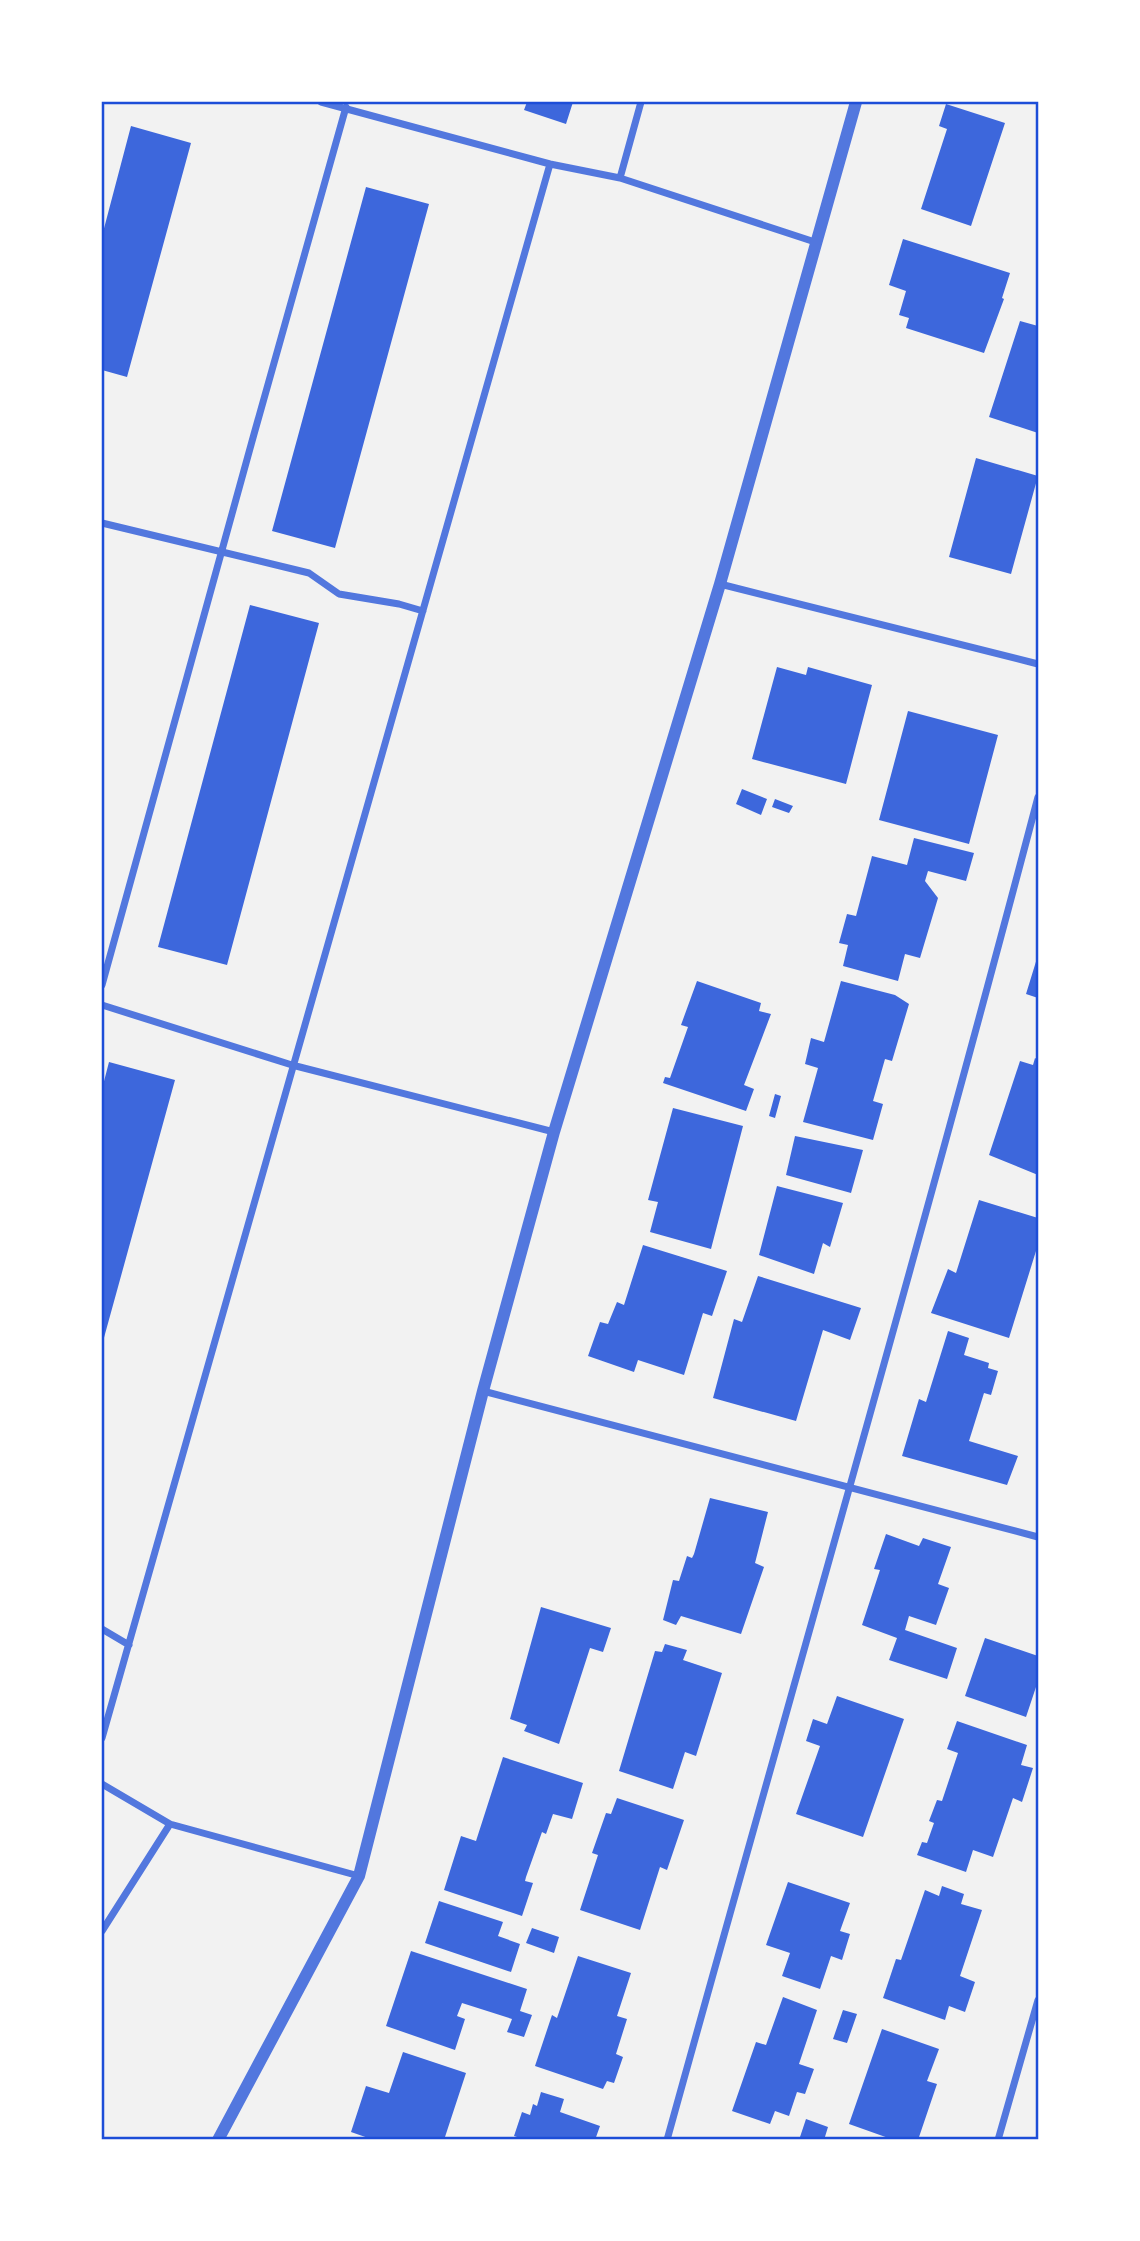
<svg xmlns="http://www.w3.org/2000/svg" width="1140" height="2241" font-family="'Libre Baskerville',serif">
<rect width="100%" height="100%" fill="#f2f2f2"/>
<path fill="#3d67dc" d="M 527,102 L 573,102 L 566,124 L 524,110 Z
M 946,104 L 1005,123 L 971,226 L 921,209 L 947,129 L 939,126 Z
M 131,126 L 191,143 L 127,377 L 102,370 L 102,236 Z
M 366,187 L 429,204 L 335,548 L 272,531 Z
M 903,239 L 1010,273 L 1002,298 L 1004,299 L 984,353 L 906,328 L 909,318 L 899,315 L 906,291 L 889,285 Z
M 1020,321 L 1038,326 L 1038,433 L 989,417 Z
M 976,458 L 1038,476 L 1011,574 L 949,557 Z
M 250,605 L 319,623 L 227,965 L 158,947 Z
M 777,667 L 806,675 L 808,667 L 872,685 L 846,784 L 752,759 Z
M 908,711 L 998,735 L 969,844 L 879,820 Z
M 742,789 L 767,799 L 761,815 L 736,804 Z
M 775,799 L 793,806 L 789,813 L 772,807 Z
M 914,838 L 974,853 L 966,881 L 928,871 L 925,881 L 938,898 L 920,958 L 905,954 L 898,981 L 843,966 L 848,945 L 839,943 L 847,914 L 856,916 L 872,856 L 907,865 Z
M 1038,955 L 1038,998 L 1026,994 Z
M 697,981 L 761,1003 L 759,1011 L 771,1014 L 744,1085 L 754,1089 L 746,1111 L 663,1083 L 665,1077 L 670,1078 L 688,1027 L 681,1025 Z
M 841,981 L 895,995 L 909,1004 L 892,1061 L 885,1059 L 873,1101 L 883,1104 L 873,1140 L 803,1122 L 818,1068 L 805,1064 L 811,1038 L 824,1042 Z
M 1035,1058 L 1038,1060 L 1038,1175 L 989,1155 L 1020,1061 L 1033,1065 Z
M 109,1062 L 175,1080 L 102,1345 L 102,1089 Z
M 775,1094 L 781,1096 L 775,1118 L 769,1116 Z
M 673,1108 L 743,1126 L 711,1249 L 650,1232 L 658,1202 L 648,1200 Z
M 795,1136 L 863,1150 L 851,1193 L 786,1175 Z
M 777,1186 L 843,1203 L 830,1247 L 823,1243 L 814,1274 L 759,1255 Z
M 979,1200 L 1038,1218 L 1038,1252 L 1036,1251 L 1009,1338 L 931,1313 L 948,1269 L 956,1273 Z
M 643,1245 L 727,1271 L 712,1316 L 703,1313 L 684,1375 L 638,1360 L 634,1372 L 588,1356 L 600,1322 L 608,1324 L 617,1302 L 624,1305 Z
M 758,1276 L 861,1308 L 850,1340 L 823,1330 L 796,1421 L 713,1398 L 734,1319 L 742,1322 Z
M 948,1331 L 969,1338 L 964,1355 L 989,1363 L 988,1368 L 998,1371 L 991,1395 L 984,1393 L 969,1441 L 1018,1456 L 1007,1485 L 902,1456 L 919,1399 L 926,1402 Z
M 710,1498 L 768,1512 L 755,1563 L 764,1567 L 741,1634 L 681,1616 L 676,1625 L 663,1620 L 673,1580 L 679,1581 L 687,1556 L 692,1558 L 694,1554 Z
M 886,1534 L 919,1546 L 923,1538 L 951,1547 L 938,1584 L 949,1588 L 936,1625 L 909,1616 L 905,1630 L 957,1648 L 947,1679 L 889,1660 L 897,1638 L 862,1625 L 880,1570 L 874,1569 Z
M 541,1607 L 611,1628 L 603,1652 L 590,1648 L 559,1744 L 524,1731 L 527,1725 L 510,1719 Z
M 985,1638 L 1038,1656 L 1038,1688 L 1036,1687 L 1026,1717 L 965,1696 Z
M 665,1644 L 687,1650 L 683,1660 L 722,1673 L 696,1756 L 685,1752 L 673,1789 L 619,1771 L 655,1651 L 662,1652 Z
M 837,1696 L 904,1719 L 863,1837 L 796,1814 L 820,1746 L 806,1741 L 813,1719 L 827,1724 Z
M 957,1721 L 1027,1745 L 1021,1765 L 1033,1768 L 1022,1802 L 1013,1798 L 993,1857 L 973,1850 L 966,1872 L 917,1855 L 922,1842 L 927,1843 L 934,1823 L 929,1821 L 937,1800 L 942,1801 L 958,1753 L 947,1749 Z
M 503,1757 L 583,1783 L 572,1819 L 553,1814 L 546,1834 L 542,1832 L 526,1877 L 525,1881 L 533,1883 L 522,1916 L 444,1890 L 461,1836 L 476,1841 Z
M 617,1798 L 684,1820 L 667,1870 L 660,1867 L 640,1930 L 580,1910 L 598,1855 L 592,1853 L 606,1813 L 611,1814 Z
M 788,1882 L 850,1903 L 840,1931 L 850,1934 L 842,1960 L 831,1956 L 820,1989 L 782,1976 L 790,1953 L 766,1945 Z
M 942,1886 L 964,1894 L 961,1904 L 982,1910 L 960,1976 L 975,1982 L 965,2012 L 949,2006 L 945,2020 L 883,1998 L 896,1959 L 901,1960 L 925,1890 L 939,1896 Z
M 439,1901 L 503,1922 L 498,1936 L 520,1944 L 511,1972 L 425,1943 Z
M 532,1928 L 559,1937 L 554,1953 L 526,1943 Z
M 411,1951 L 527,1989 L 520,2011 L 532,2015 L 524,2037 L 507,2032 L 512,2019 L 462,2003 L 457,2016 L 465,2019 L 455,2050 L 386,2026 Z
M 578,1956 L 631,1973 L 617,2016 L 627,2019 L 616,2054 L 623,2057 L 614,2083 L 607,2081 L 603,2089 L 535,2066 L 552,2015 L 557,2018 Z
M 783,1997 L 817,2010 L 799,2064 L 814,2069 L 805,2094 L 797,2092 L 789,2116 L 775,2111 L 770,2124 L 732,2111 L 756,2042 L 766,2045 Z
M 843,2010 L 857,2014 L 847,2043 L 833,2039 Z
M 882,2029 L 939,2049 L 927,2081 L 937,2084 L 918,2140 L 894,2140 L 849,2124 Z
M 403,2052 L 466,2073 L 444,2140 L 374,2140 L 351,2132 L 366,2086 L 389,2093 Z
M 541,2092 L 564,2099 L 560,2112 L 600,2126 L 595,2140 L 526,2140 L 514,2136 L 522,2112 L 530,2115 L 533,2104 L 537,2106 Z
M 806,2119 L 828,2127 L 824,2140 L 799,2140 Z"/>
<g fill="none" stroke-linecap="round" stroke-linejoin="round">
<path stroke="#5277de" stroke-width="7" d="M 321,102 L 550,164 L 620,178 L 818,243
M 620,178 L 641,102
M 102,523 L 309,573 L 339,594 L 399,604 L 423,611
M 720,584 L 1038,664
M 102,985 C 184,692 262,399 346,107
M 102,1005 L 292,1065 L 554,1132
M 483,1391 L 1038,1537
M 102,1629 L 129,1645
M 102,1738 L 550,164
M 102,1784 L 170,1824 L 359,1876
M 102,1931 L 170,1824
M 667,2140 C 791,1692 920,1246 1038,797
M 998,2140 L 1038,2000"/>
<path stroke="#5277de" stroke-width="12" d="M 218,2140 L 359,1876 L 483,1391 L 554,1132 L 720,584 L 856,102"/>
</g>
<rect width="1140" height="2241" fill="none" stroke="#ffffff" stroke-width="206"/>
<rect x="103" y="103" width="934" height="2035" fill="none" stroke="#1d4ed8" stroke-width="2.5"/>
</svg>
